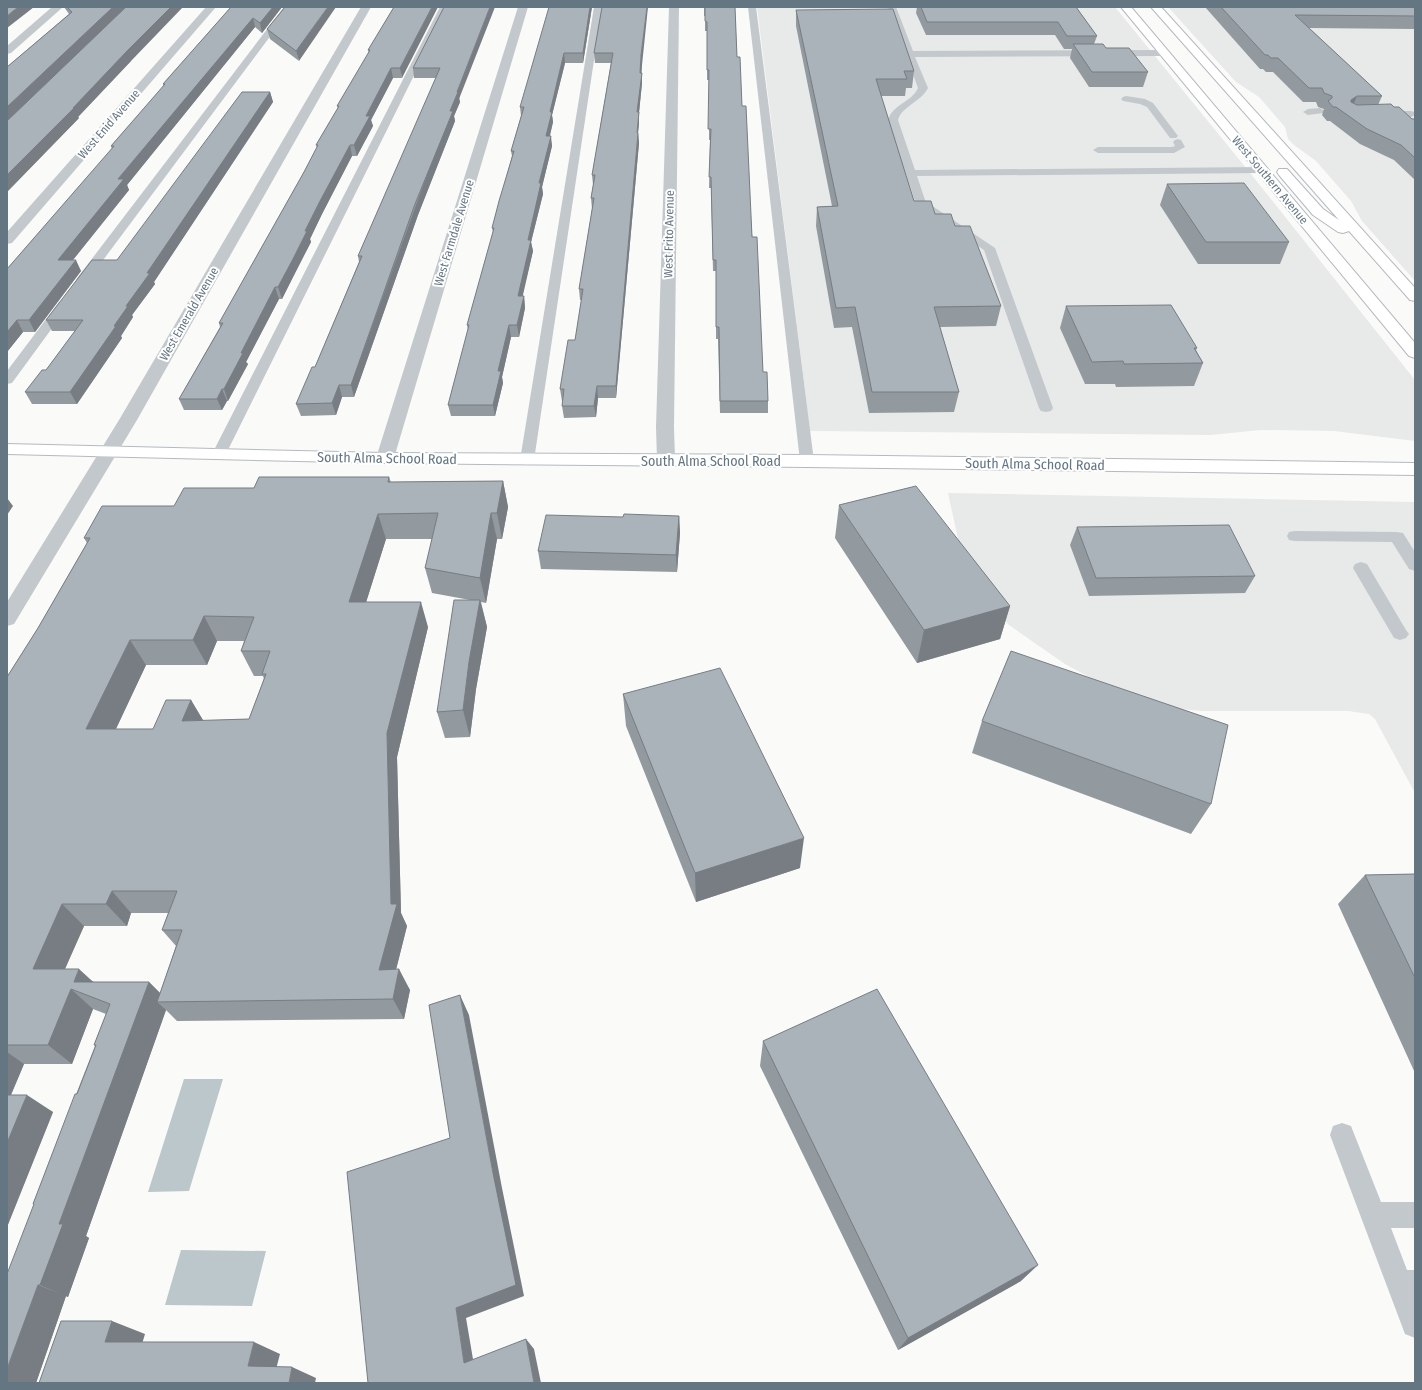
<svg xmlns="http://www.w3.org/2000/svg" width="1422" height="1390" font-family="'Fira Sans Condensed',sans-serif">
<rect width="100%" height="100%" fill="#fafaf8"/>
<path fill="#e8e9e9" d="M 757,7 L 1115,7 L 1251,174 L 1415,380 L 1415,441 L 1334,431 L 1261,430 L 1210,435 L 810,431 Z
M 1168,7 L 1415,7 L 1415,281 L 1362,221 L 1351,201 L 1316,161 L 1294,145 L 1288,139 L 1285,127 L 1259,97 L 1236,82 Z
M 948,493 L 1415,502 L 1415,793 L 1375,719 L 1369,714 L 1348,711 L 1203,711 L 1169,708 L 1104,685 L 1065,664 L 1009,625 L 977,589 L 962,557 Z"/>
<path fill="#bbc7cb" d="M 184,1079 L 223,1079 L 189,1191 L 148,1192 Z
M 181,1250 L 266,1251 L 252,1306 L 165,1305 Z"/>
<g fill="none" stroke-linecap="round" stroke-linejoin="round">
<defs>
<path id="secondary" d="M 1121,7 L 1131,7 L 1415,343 L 1415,358 L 1409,356 Z
M 1151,7 L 1161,7 L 1415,288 L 1415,301 L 1410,300 L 1349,231 L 1343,233 L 1338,232 L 1313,215 L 1279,175 L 1277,172 L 1279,169 L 1287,169 L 1323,209 L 1339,220 Z
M 7,444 L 385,453 L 807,455 L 1415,463 L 1415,475 L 807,467 L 385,463 L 7,454 Z"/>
</defs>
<use href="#secondary" stroke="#b3babf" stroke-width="2"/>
<path fill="#c3c8cc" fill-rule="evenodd" d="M 284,7 L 292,7 L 86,283 L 78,283 L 76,280 L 78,277 Z
M 440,7 L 448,7 L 226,454 L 224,457 L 219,458 L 214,457 L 212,454 Z
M 594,7 L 602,7 L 534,460 L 532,463 L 527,465 L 522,463 L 520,460 Z
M 748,7 L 756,7 L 814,461 L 812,464 L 807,466 L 802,464 L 800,461 Z
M 888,7 L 896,7 L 913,51 L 1164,50 L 1168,53 L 1164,56 L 915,57 L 928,88 C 921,102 902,106 898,120 L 915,170 L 1262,167 L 1267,170 L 1262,173 L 917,176 L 925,200 L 928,203 L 995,248 L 1053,408 L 1051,411 L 1046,412 L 1041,411 L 1039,408 L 984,250 L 920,207 L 915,201 L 888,120 C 893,104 912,102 918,88 Z
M 1126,96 L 1145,99 L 1153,103 L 1178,136 L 1176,138 L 1170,138 L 1147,107 L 1140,104 L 1123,101 L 1121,99 L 1123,97 Z
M 1320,108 L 1325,111 L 1323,113 L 1308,115 L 1303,112 L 1308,109 Z
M 1382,111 L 1411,111 L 1414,112 L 1415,115 L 1411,117 L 1379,116 L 1377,114 L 1379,112 Z
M 1178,139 L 1181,140 L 1185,147 L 1174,153 L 1098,153 L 1093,150 L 1098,147 L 1172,147 L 1175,146 L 1173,142 L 1175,140 Z
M 63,301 L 67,302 L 69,305 L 12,383 L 7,384 L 7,371 L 59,302 Z
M 1295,531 L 1397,532 L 1403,533 L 1415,552 L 1415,571 L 1409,569 L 1392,542 L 1295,541 L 1289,540 L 1287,536 L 1289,532 Z
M 1361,562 L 1367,564 L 1406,630 L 1409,634 L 1406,638 L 1400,640 L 1394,638 L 1353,568 L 1355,564 Z
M 1342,1123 L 1351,1126 L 1381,1202 L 1415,1202 L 1415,1228 L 1391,1228 L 1407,1270 L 1415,1270 L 1415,1338 L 1405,1334 L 1330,1135 L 1333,1126 Z"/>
<path fill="#c3c8cc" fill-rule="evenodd" d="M 52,7 L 63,7 L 11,53 L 7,54 L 7,46 Z
M 206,7 L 216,7 L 12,243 L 7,244 L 7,232 Z
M 361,7 L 371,7 L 137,420 L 14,624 L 7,626 L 7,602 L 119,420 Z
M 518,7 L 528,7 L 394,458 L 391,462 L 385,463 L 379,462 L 376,458 Z
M 669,7 L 679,7 L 674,427 L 675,460 L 672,464 L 666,466 L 660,464 L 657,460 L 656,427 Z"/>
<use href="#secondary" fill="#fff" fill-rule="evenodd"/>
</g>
<path fill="#929a9f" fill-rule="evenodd" d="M 64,7 L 126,7 L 84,48 L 131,61 L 78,117 L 79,118 L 7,192 L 7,67 L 69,14 Z
M 231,7 L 282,7 L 262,33 L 255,27 L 127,185 L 129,190 L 73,260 L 81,271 L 35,332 L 23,332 L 7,352 L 7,269 L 112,149 L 111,146 L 164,86 L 163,84 Z
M 285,7 L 299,61 L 270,39 L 267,29 Z
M 394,7 L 402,78 L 393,78 L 371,120 L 373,126 L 357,156 L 352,156 L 322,214 L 310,239 L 311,242 L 296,270 L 282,299 L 279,299 L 246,362 L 248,364 L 228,401 L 227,401 L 222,410 L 184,410 L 179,399 L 220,327 L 219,323 L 304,172 L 317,148 L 316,145 L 338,108 L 337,106 L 369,53 L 368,50 Z
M 444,7 L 460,102 L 454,116 L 455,121 L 418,215 L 354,397 L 342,397 L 336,415 L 301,416 L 296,404 L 315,367 L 359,262 L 358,256 L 436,78 L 414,78 L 413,68 Z
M 592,7 L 583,63 L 565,63 L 552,115 L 553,122 L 550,136 L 552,146 L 542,187 L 543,194 L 531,242 L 533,251 L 522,296 L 524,296 L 525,308 L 519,337 L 511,337 L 502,377 L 503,383 L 495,416 L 451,416 L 448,405 L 468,330 L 467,325 L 493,232 L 492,228 L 512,156 L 511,151 L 521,116 L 520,107 Z
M 602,7 L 642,65 L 641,73 L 642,83 L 639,112 L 639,123 L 638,133 L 639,143 L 616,398 L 598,398 L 596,417 L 564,418 L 562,406 L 563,401 L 562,401 L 560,389 L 575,340 L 582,300 L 580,300 L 579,289 L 592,209 L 591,198 L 593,185 L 592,175 L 611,63 L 595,63 L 594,53 Z
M 704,7 L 735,7 L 737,57 L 742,106 L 763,372 L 768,401 L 768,413 L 720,413 L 718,339 L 716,339 L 716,271 L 713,271 L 711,188 L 709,188 L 710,140 L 709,140 L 709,80 L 707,80 L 707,31 L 705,31 L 705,16 L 704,16 Z
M 917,7 L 1076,7 L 1097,36 L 1094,44 L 1106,48 L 1148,72 L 1143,87 L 1089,87 L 1070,58 L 1072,49 L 1064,49 L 1055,35 L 926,35 L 916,13 Z
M 1205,7 L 1415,7 L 1415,29 L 1309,28 L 1382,96 L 1378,105 L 1394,107 L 1412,119 L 1415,119 L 1415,180 L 1394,160 L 1360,144 L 1330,121 L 1327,121 L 1322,115 L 1324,109 L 1318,107 L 1316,102 L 1303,102 L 1273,72 L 1266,72 L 1263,69 L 1260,69 Z
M 796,10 L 914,71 L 912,88 L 906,88 L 905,96 L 881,96 L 914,201 L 955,226 L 1001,306 L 996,326 L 940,327 L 959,392 L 954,412 L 869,413 L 852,327 L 834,328 L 816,226 L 817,207 L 832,206 L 796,26 Z
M 270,92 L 273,102 L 154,282 L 155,284 L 132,315 L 133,317 L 121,336 L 122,338 L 77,404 L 32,404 L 25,392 L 46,370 L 75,331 L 52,331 L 46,320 L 117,260 Z
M 1167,184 L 1289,242 L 1280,264 L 1198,264 L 1160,205 Z
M 1066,306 L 1197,348 L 1196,350 L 1203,363 L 1194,386 L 1116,387 L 1115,384 L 1085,384 L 1060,328 Z
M 389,477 L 391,482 L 503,481 L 508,507 L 502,539 L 497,539 L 486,603 L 481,602 L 487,627 L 476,689 L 470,737 L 445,738 L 437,712 L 470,600 L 432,593 L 425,568 L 432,539 L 386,539 L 366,602 L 428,627 L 397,757 L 401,913 L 407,926 L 396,969 L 410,990 L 404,1019 L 177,1021 L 166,1010 L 86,1236 L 89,1238 L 68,1297 L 66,1296 L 36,1383 L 7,1383 L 34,1204 L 33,1204 L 95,1046 L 94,1045 L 106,1014 L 93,1009 L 72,1064 L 24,1064 L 11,1095 L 53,1112 L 7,1227 L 7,677 L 38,628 L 87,543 L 84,538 L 174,506 L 254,488 ZM 217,641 L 244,641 L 241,651 L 254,676 L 263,676 L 264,679 L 249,719 L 203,721 L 191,700 L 153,729 L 116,729 L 146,665 L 207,665 ZM 131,913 L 168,913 L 162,930 L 176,946 L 160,993 L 149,982 L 94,982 L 65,969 L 84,926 L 127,926 Z
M 839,505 L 1010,606 L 1000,639 L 917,663 L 835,538 Z
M 679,516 L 680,533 L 677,572 L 541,569 L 538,551 L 623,517 Z
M 1077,527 L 1255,576 L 1245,593 L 1089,596 L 1070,545 Z
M 623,694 L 800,868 L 696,902 L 626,726 Z
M 982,721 L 1211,804 L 1191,834 L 972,753 Z
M 1415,874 L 1415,1073 L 1338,904 L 1365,875 Z
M 763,1041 L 1021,1281 L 898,1350 L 760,1066 Z"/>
<path fill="#777d82" d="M 18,7 L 34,7 L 7,28 L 7,16 Z
M 113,7 L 126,7 L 7,122 L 7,107 Z
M 171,7 L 183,7 L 131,61 L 78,117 L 79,118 L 7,192 L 7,175 L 127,51 Z
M 273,7 L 282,7 L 262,33 L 260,23 Z
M 328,7 L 336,7 L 299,61 L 296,51 Z
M 432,7 L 438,7 L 402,78 L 400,68 Z
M 490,7 L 495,7 L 459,99 L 460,102 L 454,116 L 455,121 L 418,215 L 354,397 L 351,385 L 457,92 Z
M 590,7 L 592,7 L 583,63 L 583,53 Z
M 647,7 L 648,7 L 642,65 L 641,80 L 642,73 L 642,83 L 638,123 L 637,112 L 641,55 Z
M 253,18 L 255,27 L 127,185 L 129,190 L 64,271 L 58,260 L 118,179 Z
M 564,53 L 565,63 L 552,115 L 553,122 L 547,146 L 546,136 L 550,112 Z
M 391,68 L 393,78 L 371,120 L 373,126 L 357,156 L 354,145 L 366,116 Z
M 270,92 L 273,102 L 154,282 L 155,284 L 132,315 L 133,317 L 121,336 L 122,338 L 77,404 L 70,392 L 114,326 L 126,306 L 147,273 Z
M 1357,96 L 1351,110 L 1351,100 Z
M 639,112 L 639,123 L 637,143 L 637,133 Z
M 638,133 L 639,143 L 616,398 L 616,386 Z
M 551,136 L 552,146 L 542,187 L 543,194 L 531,242 L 533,251 L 520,308 L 518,296 L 528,240 L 539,183 Z
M 350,145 L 352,156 L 322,214 L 310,239 L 311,242 L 282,299 L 278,287 L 319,203 Z
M 76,260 L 81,271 L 35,332 L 29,320 Z
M 275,287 L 279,299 L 246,362 L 248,364 L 228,401 L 224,389 L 241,353 Z
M 524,296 L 525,308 L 519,337 L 517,325 Z
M 17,320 L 23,332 L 7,352 L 7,332 Z
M 509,325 L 511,337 L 502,377 L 503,383 L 495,416 L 493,405 L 498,371 Z
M 339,385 L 342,397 L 336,415 L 332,403 Z
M 597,386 L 598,398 L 596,417 L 594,406 Z
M 222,389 L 227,401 L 222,410 L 217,399 Z
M 503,481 L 508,507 L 502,539 L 497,513 Z
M 7,498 L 13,506 L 7,515 Z
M 491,513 L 497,539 L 486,603 L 480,578 Z
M 378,514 L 386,539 L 358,628 L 349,602 Z
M 679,516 L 680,533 L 677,572 L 676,555 Z
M 480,600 L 487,627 L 476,689 L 470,737 L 463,710 L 469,662 Z
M 421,602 L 428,627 L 397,757 L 401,913 L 407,926 L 391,990 L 379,970 L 391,904 L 387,733 Z
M 1010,606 L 1000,639 L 917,663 L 924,630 Z
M 204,616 L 217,641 L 207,665 L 193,640 Z
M 130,640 L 146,665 L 104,754 L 86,729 Z
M 191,700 L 206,725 L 182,721 Z
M 804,838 L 800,868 L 696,902 L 695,873 Z
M 112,891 L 131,913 L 127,926 L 106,904 Z
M 62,904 L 84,926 L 56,989 L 33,969 Z
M 79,969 L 101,989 L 74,982 Z
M 399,969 L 410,990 L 404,1019 L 393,999 Z
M 149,982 L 168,1001 L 157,1002 L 166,1010 L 86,1236 L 89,1238 L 68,1297 L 40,1285 L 59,1224 Z
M 71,989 L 93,1009 L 72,1064 L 48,1045 Z
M 460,995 L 469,1015 L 502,1188 L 524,1296 L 466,1318 L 475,1371 L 464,1363 L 456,1308 L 493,1173 Z
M 7,1052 L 24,1064 L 7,1104 Z
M 27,1095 L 53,1112 L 7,1227 L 7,1143 Z
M 1038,1265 L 1021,1281 L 898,1350 L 908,1338 Z
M 38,1285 L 66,1296 L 36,1383 L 7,1383 L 7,1369 Z
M 112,1321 L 145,1334 L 139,1354 L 105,1342 Z
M 526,1339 L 534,1349 L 541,1383 L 534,1383 Z
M 254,1342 L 280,1354 L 274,1377 L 248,1366 Z
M 292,1367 L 316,1378 L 315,1383 L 289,1383 Z"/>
<path fill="#aab3b9" stroke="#777d82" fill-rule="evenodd" d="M 7,7 L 18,7 L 7,16 Z
M 67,7 L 113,7 L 7,107 L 7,67 L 72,12 Z
M 126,7 L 171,7 L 127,51 L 73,108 L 74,108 L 7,175 L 7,121 Z
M 231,7 L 273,7 L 260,23 L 253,18 L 118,179 L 124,179 L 58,260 L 76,260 L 29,320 L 17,320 L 7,332 L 7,269 L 114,146 L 111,146 L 165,84 L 163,84 Z
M 285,7 L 328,7 L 296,51 L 267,29 Z
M 394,7 L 432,7 L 400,68 L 391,68 L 366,116 L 370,116 L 354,145 L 350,145 L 319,203 L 305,231 L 307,231 L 293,259 L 278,287 L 275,287 L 241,353 L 243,353 L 224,389 L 222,389 L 217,399 L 179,399 L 223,323 L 219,323 L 304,172 L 318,145 L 316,145 L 339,106 L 337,106 L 370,50 L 368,50 Z
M 444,7 L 490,7 L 457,92 L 458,92 L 450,111 L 453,111 L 415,204 L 351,385 L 339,385 L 332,403 L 296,404 L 312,367 L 315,367 L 362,256 L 358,256 L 440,68 L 413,68 Z
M 549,7 L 590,7 L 583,53 L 564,53 L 550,112 L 552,112 L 546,136 L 551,136 L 539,183 L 541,183 L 528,240 L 531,240 L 518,296 L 524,296 L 517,325 L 509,325 L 498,371 L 501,371 L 493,405 L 448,405 L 469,325 L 467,325 L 494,228 L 492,228 L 499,201 L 514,151 L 511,151 L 524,107 L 520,107 Z
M 602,7 L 647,7 L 641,55 L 640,73 L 642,73 L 637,112 L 639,112 L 637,133 L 638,133 L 616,386 L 597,386 L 594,406 L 562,406 L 564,389 L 560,389 L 568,340 L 575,340 L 583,289 L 579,289 L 594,198 L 591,198 L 595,175 L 592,175 L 613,53 L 594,53 Z
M 705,7 L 735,7 L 737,57 L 740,57 L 742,106 L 746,106 L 752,237 L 757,237 L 763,372 L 767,372 L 768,401 L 720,401 L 719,327 L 716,327 L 716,260 L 713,260 L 711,177 L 709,177 L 711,129 L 708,129 L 709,70 L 707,70 L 707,22 L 705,21 Z
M 921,7 L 1076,7 L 1097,36 L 1067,36 L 1058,22 L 927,22 Z
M 1221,7 L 1415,7 L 1415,16 L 1295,15 L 1382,96 L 1357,96 L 1351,100 L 1351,102 L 1357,105 L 1391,104 L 1394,107 L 1399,107 L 1412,119 L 1415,119 L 1415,158 L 1401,145 L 1367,129 L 1336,107 L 1333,107 L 1328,101 L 1332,98 L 1332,96 L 1324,93 L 1322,88 L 1309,88 L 1278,58 L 1271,58 L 1268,55 L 1265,55 Z
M 893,9 L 914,71 L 904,71 L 907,79 L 876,79 L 914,201 L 931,201 L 935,214 L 951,214 L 955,226 L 970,226 L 1001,306 L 934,307 L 959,392 L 872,392 L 855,307 L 836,308 L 817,207 L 838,206 L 796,10 Z
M 1073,44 L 1103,44 L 1106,48 L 1129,48 L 1148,72 L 1092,72 Z
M 242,92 L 270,92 L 147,273 L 150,273 L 126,306 L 128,306 L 114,326 L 116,326 L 70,392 L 25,392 L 42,370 L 46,370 L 83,320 L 46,320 L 92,260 L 117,260 Z
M 1244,183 L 1289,242 L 1206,242 L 1167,184 Z
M 1171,305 L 1197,348 L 1194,348 L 1203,363 L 1124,364 L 1123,361 L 1092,362 L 1066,306 Z
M 259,477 L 389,477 L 388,482 L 503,481 L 497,513 L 491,513 L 480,578 L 425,568 L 438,513 L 378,514 L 349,602 L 421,602 L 387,733 L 391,904 L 397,904 L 379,970 L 399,969 L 393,999 L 157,1002 L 182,930 L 162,930 L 177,891 L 112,891 L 106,904 L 62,904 L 33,969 L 79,969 L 74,982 L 149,982 L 59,1224 L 63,1224 L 40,1285 L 38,1285 L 7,1369 L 7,1274 L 34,1204 L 33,1204 L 75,1094 L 77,1094 L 96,1045 L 94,1045 L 110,1004 L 71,989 L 48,1045 L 7,1045 L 7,677 L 38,628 L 90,538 L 84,538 L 102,506 L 174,506 L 184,488 L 254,488 ZM 204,616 L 254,617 L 241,651 L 270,651 L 262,674 L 266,674 L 249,719 L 182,721 L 191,700 L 166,700 L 153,729 L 86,729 L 130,640 L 193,640 Z
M 916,486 L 1010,606 L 924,630 L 839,505 Z
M 624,514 L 679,516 L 676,555 L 538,551 L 546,515 L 623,517 Z
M 1229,525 L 1255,576 L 1096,578 L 1077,527 Z
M 454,600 L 480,600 L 469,662 L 463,710 L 437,712 Z
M 1011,651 L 1228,725 L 1211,804 L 982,721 Z
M 720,668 L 804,838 L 695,873 L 623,694 Z
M 1415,874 L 1415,978 L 1365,875 Z
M 877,989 L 1038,1265 L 908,1338 L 763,1041 Z
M 460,995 L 493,1173 L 516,1285 L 456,1308 L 464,1363 L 526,1339 L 534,1383 L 368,1383 L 347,1172 L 450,1138 L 429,1005 Z
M 7,1095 L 27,1095 L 7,1143 Z
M 61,1321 L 112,1321 L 105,1342 L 254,1342 L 248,1366 L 292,1367 L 289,1383 L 39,1383 Z"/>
<g text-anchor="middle" stroke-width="4" stroke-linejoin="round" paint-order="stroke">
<g font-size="12" fill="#657683" stroke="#fff">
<text transform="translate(109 124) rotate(-49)" y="4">West Enid Avenue</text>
<text transform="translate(1270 180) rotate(50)" y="4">West Southern Avenue</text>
<text transform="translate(454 233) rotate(-73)" y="4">West Farmdale Avenue</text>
<text transform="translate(669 234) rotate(-89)" y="4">West Frito Avenue</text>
<text transform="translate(189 314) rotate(-60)" y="4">West Emerald Avenue</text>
</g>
<g font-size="14" fill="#657683" stroke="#fff">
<text transform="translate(387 458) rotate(1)" y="5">South Alma School Road</text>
<text x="711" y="466">South Alma School Road</text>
<text transform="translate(1035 464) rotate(1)" y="5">South Alma School Road</text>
</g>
</g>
<rect width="1422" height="1390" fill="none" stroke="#657683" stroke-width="16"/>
</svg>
